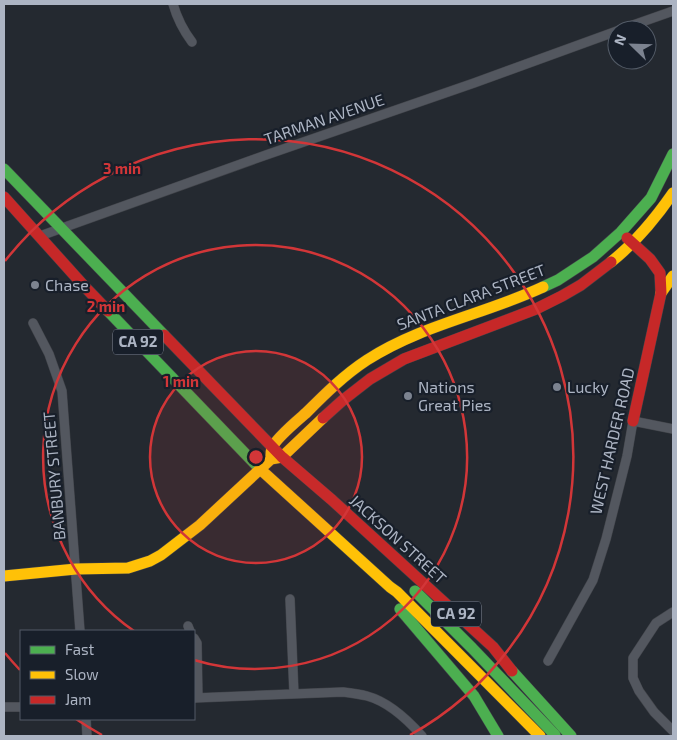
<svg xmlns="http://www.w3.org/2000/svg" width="677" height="740" font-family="'Exo 2',sans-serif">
<rect width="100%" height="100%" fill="#242930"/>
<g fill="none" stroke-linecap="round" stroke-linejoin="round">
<defs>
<path id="street" d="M 173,4 C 177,18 183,30 192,42
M 619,30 L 673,11
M 40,236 L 266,155 L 474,83 L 617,31
M 33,323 L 49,354 L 62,391 L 80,631
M 290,599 L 294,694
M 673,612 L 656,623 L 633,658 L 633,678 L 639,691 L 654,712 L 673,731
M 188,626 L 190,631
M 194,638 L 197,643 L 198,698
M 548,661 L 593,580 L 606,539 L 627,456 L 633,421 L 673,429
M 194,698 L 343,692 C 351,693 359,694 367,696 C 389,702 407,719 422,736
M 4,707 L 21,707
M 86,719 L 87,736"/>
<path id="fast" d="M 4,169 L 164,335
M 543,287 L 558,280 L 593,257 L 621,232 L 651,198 L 673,154
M 108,311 L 260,469
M 415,591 L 472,648 L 555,735
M 400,609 L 474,696 L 498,736
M 512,671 L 571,736"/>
<path id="slow" d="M 611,262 C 635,243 655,219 673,193
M 661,293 L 673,276
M 271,456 C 271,453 271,451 272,448 C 275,439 298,420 306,413 C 325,394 344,375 367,360 C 421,325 485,314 543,287
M 260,469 L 390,587 L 397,592 L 540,736
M 4,576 L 76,569 L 128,568 L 150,561 L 161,555 L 200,525 L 271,459 L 282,457 L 323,418"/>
<path id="jam" d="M 4,197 L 84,286 L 108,311
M 627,238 L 650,259 L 660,273 L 661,293 L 633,421
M 164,335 L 282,457
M 323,418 L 343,400 L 370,379 L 404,359 L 536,309 L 562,296 L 581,285 L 611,262
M 282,457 L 332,500 L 493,647 L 512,671"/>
</defs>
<use href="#street" stroke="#404349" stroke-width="10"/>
<use href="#fast" stroke="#404349" stroke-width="12"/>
<use href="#slow" stroke="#404349" stroke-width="12"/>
<use href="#jam" stroke="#404349" stroke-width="12"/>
<use href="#street" stroke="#53575f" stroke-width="9"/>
<use href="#fast" stroke="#4caf50" stroke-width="11"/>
<use href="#slow" stroke="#ffc107" stroke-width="11"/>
<use href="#jam" stroke="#c62828" stroke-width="11"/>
</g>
<circle cx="256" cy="457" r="106" fill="#d23638" fill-opacity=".12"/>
<g fill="none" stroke="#d23638" stroke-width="2.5">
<circle cx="256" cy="457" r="106"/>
<path d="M134 631A212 212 0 1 1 194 660"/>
<path d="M102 735A318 318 0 0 1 76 719M20 670A318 318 0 0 1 5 653M5 261A318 318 0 1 1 410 735"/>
</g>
<g fill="#7c8390" stroke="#181f2a" stroke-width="2">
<circle cx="35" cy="285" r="5"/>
<circle cx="557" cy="387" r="5"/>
<circle cx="408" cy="396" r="5"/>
</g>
<g text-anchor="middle" stroke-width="4.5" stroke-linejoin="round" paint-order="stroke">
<g fill="#181f2a" stroke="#808795" stroke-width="1">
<rect x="113" y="329.5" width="50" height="25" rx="4"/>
<rect x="431" y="601.5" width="50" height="25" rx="4"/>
</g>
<g font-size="15" font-weight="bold" fill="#acb4c3">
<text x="138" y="347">CA 92</text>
<text x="456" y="619">CA 92</text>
</g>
<g font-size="16" fill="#acb4c3" stroke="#181f2a">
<text transform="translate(324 119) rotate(-19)" y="6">TARMAN AVENUE</text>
<text transform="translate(471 297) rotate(-21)" y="6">SANTA CLARA STREET</text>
<text transform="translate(612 441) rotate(-77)" y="6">WEST HARDER ROAD</text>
<text transform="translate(54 476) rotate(-95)" y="6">BANBURY STREET</text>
<text transform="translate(398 539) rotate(42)" y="6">JACKSON STREET</text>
</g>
<g font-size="16" fill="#acb4c3" stroke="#181f2a" text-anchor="start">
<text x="45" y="291">Chase</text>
<text x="418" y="393">Nations<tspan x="418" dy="18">Great Pies</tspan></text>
<text x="567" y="393">Lucky</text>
</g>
</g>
<circle cx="256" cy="457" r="8" fill="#d23638" stroke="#181f2a" stroke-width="2.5"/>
<g font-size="15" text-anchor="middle" font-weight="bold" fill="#d23638" stroke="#181f2a" stroke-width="4.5" stroke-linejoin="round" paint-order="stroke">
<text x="122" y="174">3 min</text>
<text x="106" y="312">2 min</text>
<text x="181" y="387">1 min</text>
</g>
<rect width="677" height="740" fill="none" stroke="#acb4c3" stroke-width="10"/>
<rect x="20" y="630" width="175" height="90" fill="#181f2a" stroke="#535b67"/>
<rect x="30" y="646" width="25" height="8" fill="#4caf50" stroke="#535b67"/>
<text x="65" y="655" font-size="15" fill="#acb4c3">Fast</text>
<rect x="30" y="671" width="25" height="8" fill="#ffc107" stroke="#535b67"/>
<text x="65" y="680" font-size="15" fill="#acb4c3">Slow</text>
<rect x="30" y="696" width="25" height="8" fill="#c62828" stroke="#535b67"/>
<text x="65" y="705" font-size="15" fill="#acb4c3">Jam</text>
<g transform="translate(632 45) rotate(293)"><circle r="24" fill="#181f2a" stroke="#535b67"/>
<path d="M0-4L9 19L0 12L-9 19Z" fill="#7c8390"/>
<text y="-8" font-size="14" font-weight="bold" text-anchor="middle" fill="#acb4c3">N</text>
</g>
</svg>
